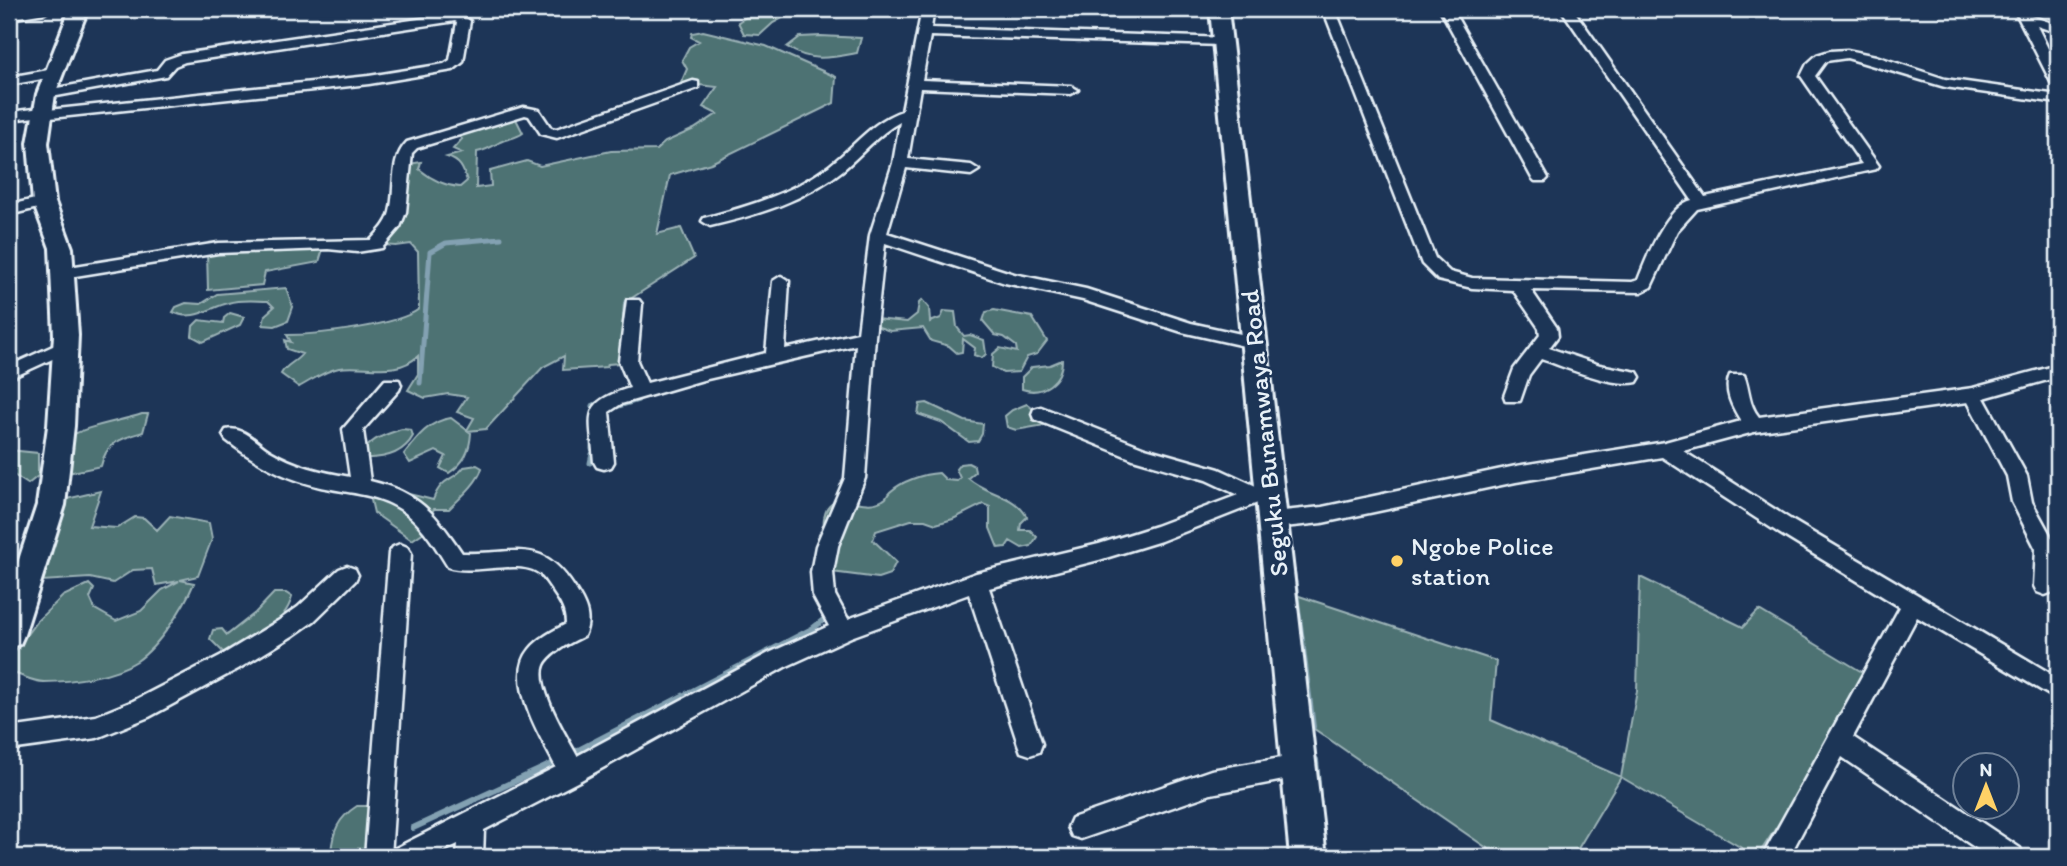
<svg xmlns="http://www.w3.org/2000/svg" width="2067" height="866" font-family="Itim,sans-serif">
<rect width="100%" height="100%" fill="#1d3557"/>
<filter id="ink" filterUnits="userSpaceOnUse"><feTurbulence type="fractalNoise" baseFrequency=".0143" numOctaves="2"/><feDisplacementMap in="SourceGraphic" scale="14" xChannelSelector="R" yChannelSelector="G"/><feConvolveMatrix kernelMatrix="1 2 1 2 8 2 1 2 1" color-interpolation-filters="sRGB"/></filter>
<g filter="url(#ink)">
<path fill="#4e7273" stroke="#9bb2b6" stroke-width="2" d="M 778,9 L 786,16 L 773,23 L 760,35 L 744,34 L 738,22 L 756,11 Z
M 703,31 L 766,46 L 836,77 L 834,103 L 711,163 L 670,175 L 657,234 L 681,228 L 694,258 L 624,303 L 620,363 L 608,364 L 607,367 L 563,370 L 564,356 L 543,367 L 486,429 L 468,431 L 471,433 C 470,451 464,463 449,473 L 440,468 L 446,456 L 436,451 L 410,463 L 404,454 C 417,437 429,421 451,418 L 467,430 L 474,418 L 457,412 L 467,397 L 448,394 L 425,398 L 408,390 L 418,374 L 418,356 C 396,377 365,364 339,368 C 324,371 312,380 299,387 L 281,374 C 286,364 295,363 302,354 L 287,349 L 285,340 L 291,342 L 287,335 C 316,335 397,326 419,309 L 418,252 L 411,244 L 396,246 L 383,245 C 412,221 408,199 409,164 L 421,162 L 419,169 C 431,179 444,186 460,187 L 467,181 C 463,168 460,161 447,157 L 462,153 L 453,149 L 462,139 L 455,133 L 514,115 L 523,133 C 515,139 508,138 500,142 C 491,147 487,150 477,152 L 476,188 L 491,186 L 490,171 L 527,161 L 540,166 L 611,151 L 656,150 L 665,142 L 694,129 L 717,114 L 703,107 L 717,87 L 681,83 L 687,69 L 682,60 L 689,47 L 699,41 L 691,37 L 692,33 Z
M 821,36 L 861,38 L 857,53 C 831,58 811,63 787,47 L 800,37 Z
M 324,246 L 319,262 L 265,272 L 262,285 L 208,290 L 207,252 Z
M 286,288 L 293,307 L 288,321 L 275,326 L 263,325 L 265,315 L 274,307 L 268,301 C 255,301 241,299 228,303 C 209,308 193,322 173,312 L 176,307 L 186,303 L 201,304 L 217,294 Z
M 922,300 L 929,308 L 930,322 L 941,318 L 944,311 L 955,312 L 957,327 L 964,336 L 970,335 L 984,340 L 986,354 L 982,358 L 974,355 L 975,348 L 963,339 L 962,352 L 957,353 L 949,346 L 931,341 L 923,328 L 890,331 L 876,326 L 876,319 L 907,322 L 917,314 L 919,303 Z
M 994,310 L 1032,317 L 1047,341 L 1037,354 L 1027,357 L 1019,372 L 1003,373 L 992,367 L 993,354 L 1000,348 L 1017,352 L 1016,346 L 1004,337 L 995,335 L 983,321 L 986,312 Z
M 230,313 L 244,317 L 240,325 L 203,342 L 192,336 L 193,326 L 199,320 L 223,323 L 224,318 Z
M 1062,360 C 1062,381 1043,396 1022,389 L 1022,377 L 1032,367 L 1050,365 Z
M 927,403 L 965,421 L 983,424 L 982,434 L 978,441 L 969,442 L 941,422 L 918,414 L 920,404 Z
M 1027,404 L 1051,424 L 1016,430 L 1007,427 L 1005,416 L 1012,410 Z
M 142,414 L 148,414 L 143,432 C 122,438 106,442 101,466 L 68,473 L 65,440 C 82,426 118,422 142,414 Z
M 402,429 L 411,430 L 413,436 C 403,455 382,459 361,458 C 367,439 384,435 402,429 Z
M 9,450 L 38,453 L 38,476 L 28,484 L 9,472 Z
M 968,463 L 974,466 L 975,472 L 968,478 C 986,495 1015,494 1027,517 L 1021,523 L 1020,530 L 1030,530 L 1037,537 L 1031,546 L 1022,548 L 1010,541 L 1006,547 L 998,548 L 990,528 L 990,507 L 983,504 L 953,519 L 936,524 L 925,520 L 911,520 L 876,531 L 873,540 L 896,562 L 890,574 L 878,578 L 832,572 C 828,552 809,498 846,501 C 859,502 871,507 883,500 C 889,497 885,497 890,492 C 902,481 923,474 939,473 L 946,480 L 957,481 L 960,478 L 956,469 L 960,464 Z
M 477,465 L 482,468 C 478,483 460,498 449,509 L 434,509 L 425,524 L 424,532 L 412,540 L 374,513 L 371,500 C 392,487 410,494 433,500 C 442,476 453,482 464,467 Z
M 101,491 L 89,526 L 117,528 L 135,517 L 144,518 L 157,530 L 170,516 L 209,523 L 212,539 L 198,576 L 180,580 L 194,583 C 184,607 159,646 137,661 C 114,676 72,682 44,682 C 34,682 23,676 13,673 L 12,655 L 36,622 L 63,596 L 89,584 L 94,589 L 90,598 L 95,609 L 116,621 L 141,611 L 162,590 L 179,581 L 156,585 L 152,569 L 133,570 L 113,583 L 90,578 L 42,581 L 49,562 L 41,548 L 62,500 Z
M 1640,577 L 1743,627 L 1759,610 L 1867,675 L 1826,751 L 1757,857 L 1621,777 L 1573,857 L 1500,857 L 1307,724 L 1293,594 L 1496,661 L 1491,720 L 1621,777 L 1637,691 Z
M 274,593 L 286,593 L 292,597 C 285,624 249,646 224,653 L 210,639 L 213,630 L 222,629 L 227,635 L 255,613 Z
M 357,806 L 371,806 L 369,851 L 350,857 L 331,852 C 333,831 338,818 357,806 Z"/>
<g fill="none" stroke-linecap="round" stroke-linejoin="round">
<path stroke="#83a1b2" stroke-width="5" d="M 625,315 L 626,302
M 420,383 L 430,252 L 446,243 L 501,238
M 592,406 L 607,399
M 612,408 L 638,400
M 592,431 L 592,449
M 590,463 L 592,454"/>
<path stroke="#83a1b2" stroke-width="6" d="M 1293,571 L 1313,727
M 571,754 L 812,629 L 822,621
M 1316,760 L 1320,809
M 413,828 L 552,764
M 358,857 L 368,852"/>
<defs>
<path id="street" d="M 24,9 L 51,9 L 45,13 L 9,19 L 9,11 Z
M 447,9 L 459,9 L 459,13 L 470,21 L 463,62 L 453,70 L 369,84 L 41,119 L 35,117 L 9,120 L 9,112 L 42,108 L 48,110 L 369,76 L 444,64 L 450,60 L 457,22 L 455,21 L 185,62 L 175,66 L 166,76 L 46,98 L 39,94 L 46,90 L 157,70 L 165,60 L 182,54 L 446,15 Z
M 922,9 L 934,9 L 931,28 L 1227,38 L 1229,41 L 1222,45 L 930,36 L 922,80 L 1071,86 L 1078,90 L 1071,94 L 920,88 L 908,159 L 971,165 L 979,170 L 971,175 L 906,168 L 887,233 L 1014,274 L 1086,289 L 1191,323 L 1259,338 L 1262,342 L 1253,348 L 1182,332 L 1083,300 L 1005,283 L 885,243 L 875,337 L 865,478 L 838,546 L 833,572 L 835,595 L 848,619 L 976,573 L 1099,544 L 1156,526 L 1238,495 L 1206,480 L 1133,459 L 1034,419 L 1032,414 L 1034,409 L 1041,407 L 1145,448 L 1219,469 L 1258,487 L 1271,482 L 1278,485 L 1281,490 L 1278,495 L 1161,541 L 1099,560 L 989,588 L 1042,744 L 1039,752 L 1030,755 L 1021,752 L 1018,744 L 969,594 L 851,637 L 785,667 L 581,780 L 484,830 L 483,857 L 457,857 L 458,844 L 431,857 L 392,857 L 396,848 L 556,767 C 541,737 504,680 530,649 C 539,638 553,631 566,624 C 566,611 561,603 554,593 C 550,587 546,580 541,575 C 523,557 474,576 448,567 C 435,546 422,523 400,509 C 376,493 345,493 317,486 C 283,478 254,462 226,440 L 223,435 L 226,430 C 242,425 257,443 270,451 C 295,466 321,472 350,477 L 343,429 L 385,380 L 399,380 L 401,385 L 399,390 L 363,430 L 370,481 C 418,492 436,514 462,553 C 520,555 543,534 579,595 C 587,608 591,621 584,636 C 572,642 550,652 544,665 C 535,686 567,737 577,756 L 769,653 L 829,626 L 813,596 L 811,572 L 816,546 L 845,478 L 856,345 L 703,380 L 621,404 L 609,412 L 614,462 L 611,467 L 604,469 L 597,467 L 594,462 C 591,416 579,403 630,388 L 619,361 L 627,300 L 639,300 L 642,304 L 637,361 L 647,383 L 766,353 L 773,281 L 781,276 L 789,281 L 785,349 L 858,333 L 870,235 L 893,163 L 900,122 C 878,134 862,154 843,170 C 804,201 758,215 710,226 L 702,221 L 704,218 C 749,206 791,194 829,166 C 854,147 872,121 902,111 Z
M 1241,9 L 1278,9 C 1270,15 1249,15 1241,9 Z
M 1323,9 L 1335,9 L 1435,258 L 1450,272 L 1472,278 L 1632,282 L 1638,280 C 1647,257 1666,207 1692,200 L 1561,9 L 1573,9 L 1705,197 L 1862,164 L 1801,76 L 1807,64 L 1817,55 L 1830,51 L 1847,50 L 1876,56 L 1945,79 L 2058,95 L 2058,103 L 1945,87 L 1847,58 L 1826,61 L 1815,76 L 1879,166 L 1876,169 L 1697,209 L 1677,231 L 1651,287 L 1641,292 L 1531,290 L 1557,328 L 1558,336 L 1549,348 L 1600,365 L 1637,372 L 1640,377 L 1637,382 C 1614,388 1565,367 1541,359 L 1529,375 L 1520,401 L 1506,401 L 1504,396 L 1514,369 L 1540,335 L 1539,328 L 1513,290 L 1472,288 L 1438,280 L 1422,264 Z
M 1440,9 L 1452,9 L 1548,178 L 1545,181 L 1535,181 L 1532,178 Z
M 2014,9 L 2026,9 L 2031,16 L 2058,25 L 2058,33 L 2037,26 L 2058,69 L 2058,86 L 2051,82 Z
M 54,69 L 59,70 L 59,76 L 9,85 L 9,77 Z
M 693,81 L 698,82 L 698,88 L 557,138 L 541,134 L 529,116 L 525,115 L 417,148 L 412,153 L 406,212 L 400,227 L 382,248 L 357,252 L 328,249 L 218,253 L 63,278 L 55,273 L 63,268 L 218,243 L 371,240 C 379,231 387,224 390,212 C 396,189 389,160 407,142 L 524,107 L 539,110 L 551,128 L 556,129 Z
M 44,197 L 50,199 L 52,202 L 50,205 L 9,215 L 9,205 Z
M 64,341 L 70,343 L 73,347 L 70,351 L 9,379 L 9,366 Z
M 2058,365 L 2058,377 L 1984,398 L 2027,476 L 2032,502 L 2058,549 L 2056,586 L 2053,592 L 2045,595 L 2037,592 L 2034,586 L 2036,549 L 2012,502 L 2007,476 L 1968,402 L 1754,432 L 1683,451 L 1793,521 L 2058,678 L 2058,700 L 1917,617 L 1853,737 L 2020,848 L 2024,857 L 1989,857 L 1842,757 L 1789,857 L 1762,857 L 1900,607 L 1779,533 L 1662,457 L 1516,482 L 1322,523 L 1274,528 L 1267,526 L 1264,520 L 1267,514 L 1274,512 L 1322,507 L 1516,466 L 1665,442 L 1741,421 C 1733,408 1723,391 1730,375 L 1744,375 C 1750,390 1748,404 1759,417 L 1973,388 Z
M 400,544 L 407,547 L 411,553 L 391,857 L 365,857 L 389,553 L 393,547 Z
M 347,566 L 355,569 L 358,575 L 355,581 L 314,621 L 294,635 L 238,669 L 149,717 L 97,738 L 9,750 L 9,728 L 96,716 L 133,701 L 222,655 L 278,621 L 298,607 L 339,569 Z
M 1299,755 L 1308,758 L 1311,766 L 1308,774 L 1299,777 L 1211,794 L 1081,839 L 1072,836 L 1068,827 L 1072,818 L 1081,815 L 1211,770 Z"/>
<path id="secondary" d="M 70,9 L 88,9 L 55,94 L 48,143 L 55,202 L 72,248 L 78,335 L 74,426 L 65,505 L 24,635 L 20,644 L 9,648 L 9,590 L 37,505 L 48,426 L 54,335 L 50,248 L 33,202 L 28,143 L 37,94 Z
M 1210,9 L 1228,9 L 1326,857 L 1290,857 Z"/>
</defs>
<use href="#street" stroke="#e8f1f8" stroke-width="5"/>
<use href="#secondary" stroke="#e8f1f8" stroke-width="6"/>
<use href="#street" fill="#1d3557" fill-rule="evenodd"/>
<use href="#secondary" fill="#1d3557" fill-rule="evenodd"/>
</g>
</g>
<circle fill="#ffd166" stroke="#1d3557" stroke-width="2.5" cx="1397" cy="561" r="7"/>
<g text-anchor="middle" stroke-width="5" stroke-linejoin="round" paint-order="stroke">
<g font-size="26" fill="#e8f1f8" stroke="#1d3557">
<text transform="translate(1264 433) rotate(-96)" y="9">Seguku Bunamwaya Road</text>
</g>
<g font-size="26" fill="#e8f1f8" stroke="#1d3557" text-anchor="start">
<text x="1411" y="555">Ngobe Police<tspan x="1411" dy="30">station</tspan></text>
</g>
</g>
<rect width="2067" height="866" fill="none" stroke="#1d3557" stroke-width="35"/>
<rect x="18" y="18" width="2032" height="831" fill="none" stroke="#e8f1f8" stroke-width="2.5" filter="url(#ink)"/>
<g transform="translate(1986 786)"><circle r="33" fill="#1d3557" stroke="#6e8097" stroke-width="2"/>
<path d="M0-5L12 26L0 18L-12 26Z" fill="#ffd166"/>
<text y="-10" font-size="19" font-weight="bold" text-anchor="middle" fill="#e8f1f8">N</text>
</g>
</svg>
